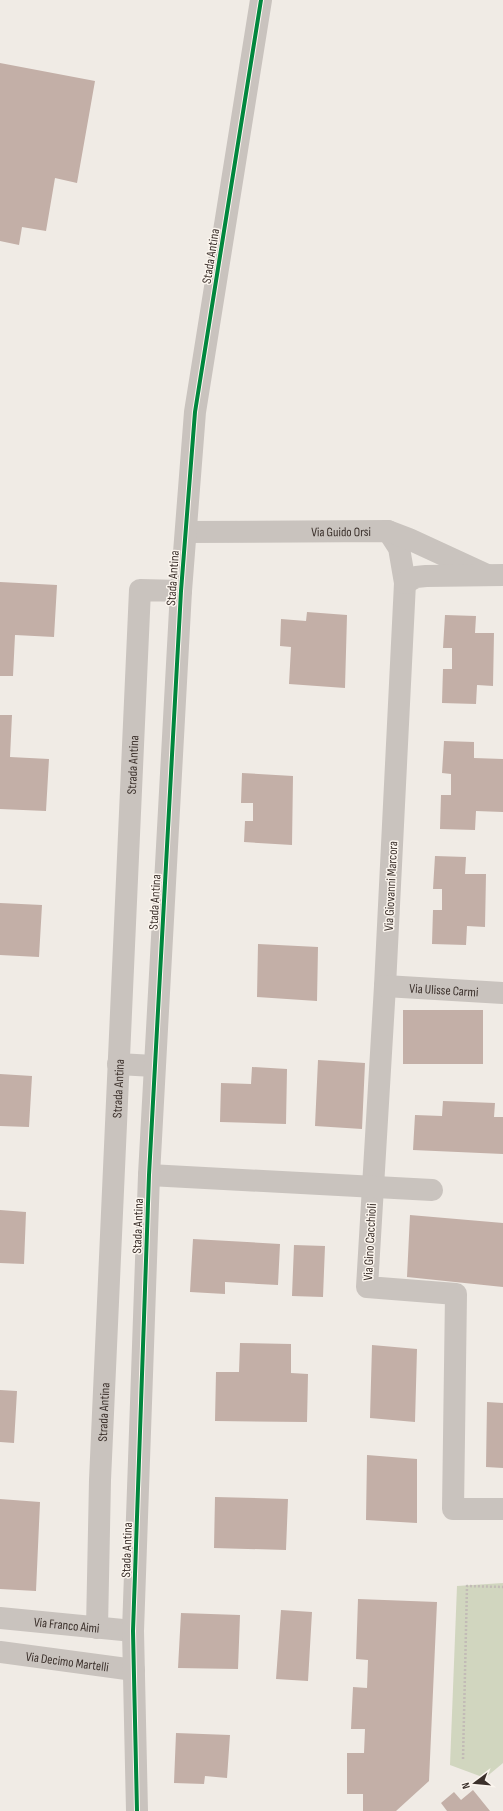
<svg xmlns="http://www.w3.org/2000/svg" width="503" height="1811" font-family="'Sofia Sans Condensed',sans-serif">
<rect width="100%" height="100%" fill="#f0ebe5"/>
<path fill="#d1d6bf" d="M 503,1583 L 503,1763 L 485,1778 L 450,1765 L 457,1586 Z"/>
<path fill="#c3afa7" d="M 0,63 L 95,81 L 77,183 L 55,178 L 46,231 L 22,227 L 19,245 L 0,241 Z
M 0,582 L 57,585 L 54,637 L 15,635 L 13,676 L 0,676 Z
M 307,612 L 347,615 L 345,688 L 289,684 L 291,647 L 280,646 L 281,619 L 306,621 Z
M 445,615 L 476,616 L 475,633 L 494,633 L 493,686 L 477,685 L 476,704 L 442,703 L 443,669 L 452,669 L 452,648 L 443,648 Z
M 0,715 L 12,715 L 10,757 L 49,759 L 46,811 L 0,809 Z
M 444,741 L 474,742 L 474,758 L 503,759 L 503,812 L 476,811 L 475,830 L 440,829 L 441,795 L 451,795 L 451,774 L 442,773 Z
M 242,773 L 293,776 L 292,845 L 244,842 L 245,821 L 253,821 L 253,803 L 241,803 Z
M 435,856 L 466,857 L 465,874 L 486,874 L 485,927 L 467,926 L 466,945 L 432,944 L 433,910 L 442,910 L 442,889 L 433,889 Z
M 0,903 L 42,905 L 39,957 L 0,955 Z
M 258,944 L 318,947 L 317,1001 L 257,997 Z
M 403,1010 L 483,1010 L 483,1064 L 403,1064 Z
M 318,1060 L 365,1063 L 362,1129 L 315,1126 Z
M 252,1067 L 287,1069 L 286,1124 L 220,1122 L 221,1083 L 251,1084 Z
M 0,1074 L 32,1076 L 29,1127 L 0,1126 Z
M 443,1101 L 495,1103 L 494,1117 L 503,1117 L 503,1154 L 413,1150 L 415,1115 L 442,1116 Z
M 0,1210 L 26,1212 L 24,1264 L 0,1263 Z
M 410,1215 L 503,1223 L 503,1287 L 407,1277 Z
M 193,1239 L 280,1244 L 278,1285 L 225,1282 L 225,1294 L 190,1292 Z
M 294,1245 L 325,1246 L 323,1297 L 292,1296 Z
M 240,1343 L 291,1344 L 291,1373 L 308,1374 L 307,1422 L 215,1421 L 216,1372 L 239,1372 Z
M 372,1345 L 417,1349 L 415,1422 L 370,1418 Z
M 0,1390 L 17,1391 L 14,1443 L 0,1442 Z
M 487,1402 L 503,1403 L 503,1468 L 486,1467 Z
M 367,1455 L 417,1459 L 417,1523 L 366,1520 Z
M 215,1497 L 288,1499 L 286,1550 L 214,1548 Z
M 0,1499 L 40,1502 L 36,1591 L 0,1589 Z
M 358,1599 L 437,1602 L 429,1781 L 396,1811 L 363,1811 L 363,1794 L 347,1794 L 347,1753 L 364,1753 L 365,1729 L 351,1729 L 353,1687 L 367,1688 L 368,1660 L 356,1659 Z
M 281,1610 L 312,1612 L 308,1681 L 276,1679 Z
M 181,1613 L 240,1615 L 238,1669 L 178,1668 Z
M 176,1733 L 230,1735 L 227,1778 L 205,1776 L 204,1784 L 174,1783 Z
M 473,1790 L 490,1811 L 447,1811 L 441,1803 L 454,1792 L 461,1800 Z"/>
<g fill="none" stroke-linecap="round" stroke-linejoin="round">
<path stroke="#c2bbb6" stroke-width="2.5" stroke-dasharray="2 2" stroke-linecap="butt" d="M 463,1759 L 467,1586 L 503,1587"/>
<g stroke="#c9c3be" stroke-width="22">
<path d="M 388,531 L 399,548 L 405,583 L 385,986 L 367,1287 L 456,1294 L 453,1509 L 503,1509"/>
<path id="s1" d="M 186,532 L 388,531 L 409,539 L 487,575"/>
<path d="M 405,583 L 416,577 L 426,576 L 503,575"/>
<path id="s2" d="M 385,986 L 503,993"/>
<path d="M 118,1064 L 154,1066"/>
<path d="M 149,1175 L 432,1190"/>
<path id="s3" d="M 0,1618 L 133,1631"/>
<path id="s4" d="M 97,1628 L 100,1480 L 140,590 L 181,591"/>
<path id="s5" d="M 0,1652 L 134,1670"/>
<path d="M 137,1811 L 133,1631 L 149,1175 L 181,591 L 195,412 L 261,0"/>
</g>
<defs>
<path id="cycleway" d="M 137,1811 L 133,1631 L 149,1175 L 181,591 L 195,412 L 261,0"/>
</defs>
<use href="#cycleway" stroke="#fbf5ee" stroke-width="6"/>
<use href="#cycleway" stroke="#00873e" stroke-width="4"/>
</g>
<g text-anchor="middle" stroke-width="3" stroke-linejoin="round" paint-order="stroke">
<g font-size="13" fill="#3b302b" stroke="#fbf5ee">
<text transform="translate(210 256) rotate(-81)" y="5">Stada Antina</text>
<text dy="5" stroke="none"><textPath href="#s1" startOffset="155">Via Guido Orsi</textPath></text>
<text transform="translate(172 578) rotate(-86)" y="5">Stada Antina</text>
<text dy="5" stroke="none"><textPath href="#s4" startOffset="864">Strada Antina</textPath></text>
<text transform="translate(390 886) rotate(-87)" y="5">Via Giovanni Marcora</text>
<text transform="translate(154 902) rotate(-87)" y="5">Stada Antina</text>
<text dy="5" stroke="none"><textPath href="#s2" startOffset="59">Via Ulisse Carmi</textPath></text>
<text dy="5" stroke="none"><textPath href="#s4" startOffset="540">Strada Antina</textPath></text>
<text transform="translate(137 1226) rotate(-88)" y="5">Stada Antina</text>
<text transform="translate(369 1242) rotate(-87)" y="5">Via Gino Cacchioli</text>
<text dy="5" stroke="none"><textPath href="#s4" startOffset="216">Strada Antina</textPath></text>
<text transform="translate(126 1550) rotate(-88)" y="5">Stada Antina</text>
<text dy="5" stroke="none"><textPath href="#s3" startOffset="67">Via Franco Aimi</textPath></text>
<text dy="5" stroke="none"><textPath href="#s5" startOffset="68">Via Decimo Martelli</textPath></text>
</g>
</g>
<g transform="translate(475 1783) rotate(254)" stroke="#fbf5ee" stroke-width="3" paint-order="stroke">
<path d="M0-3L7 15L0 10L-7 15Z" fill="#3b302b"/>
<text y="-6" font-size="11" font-weight="bold" text-anchor="middle" fill="#3b302b">N</text>
</g>
</svg>
